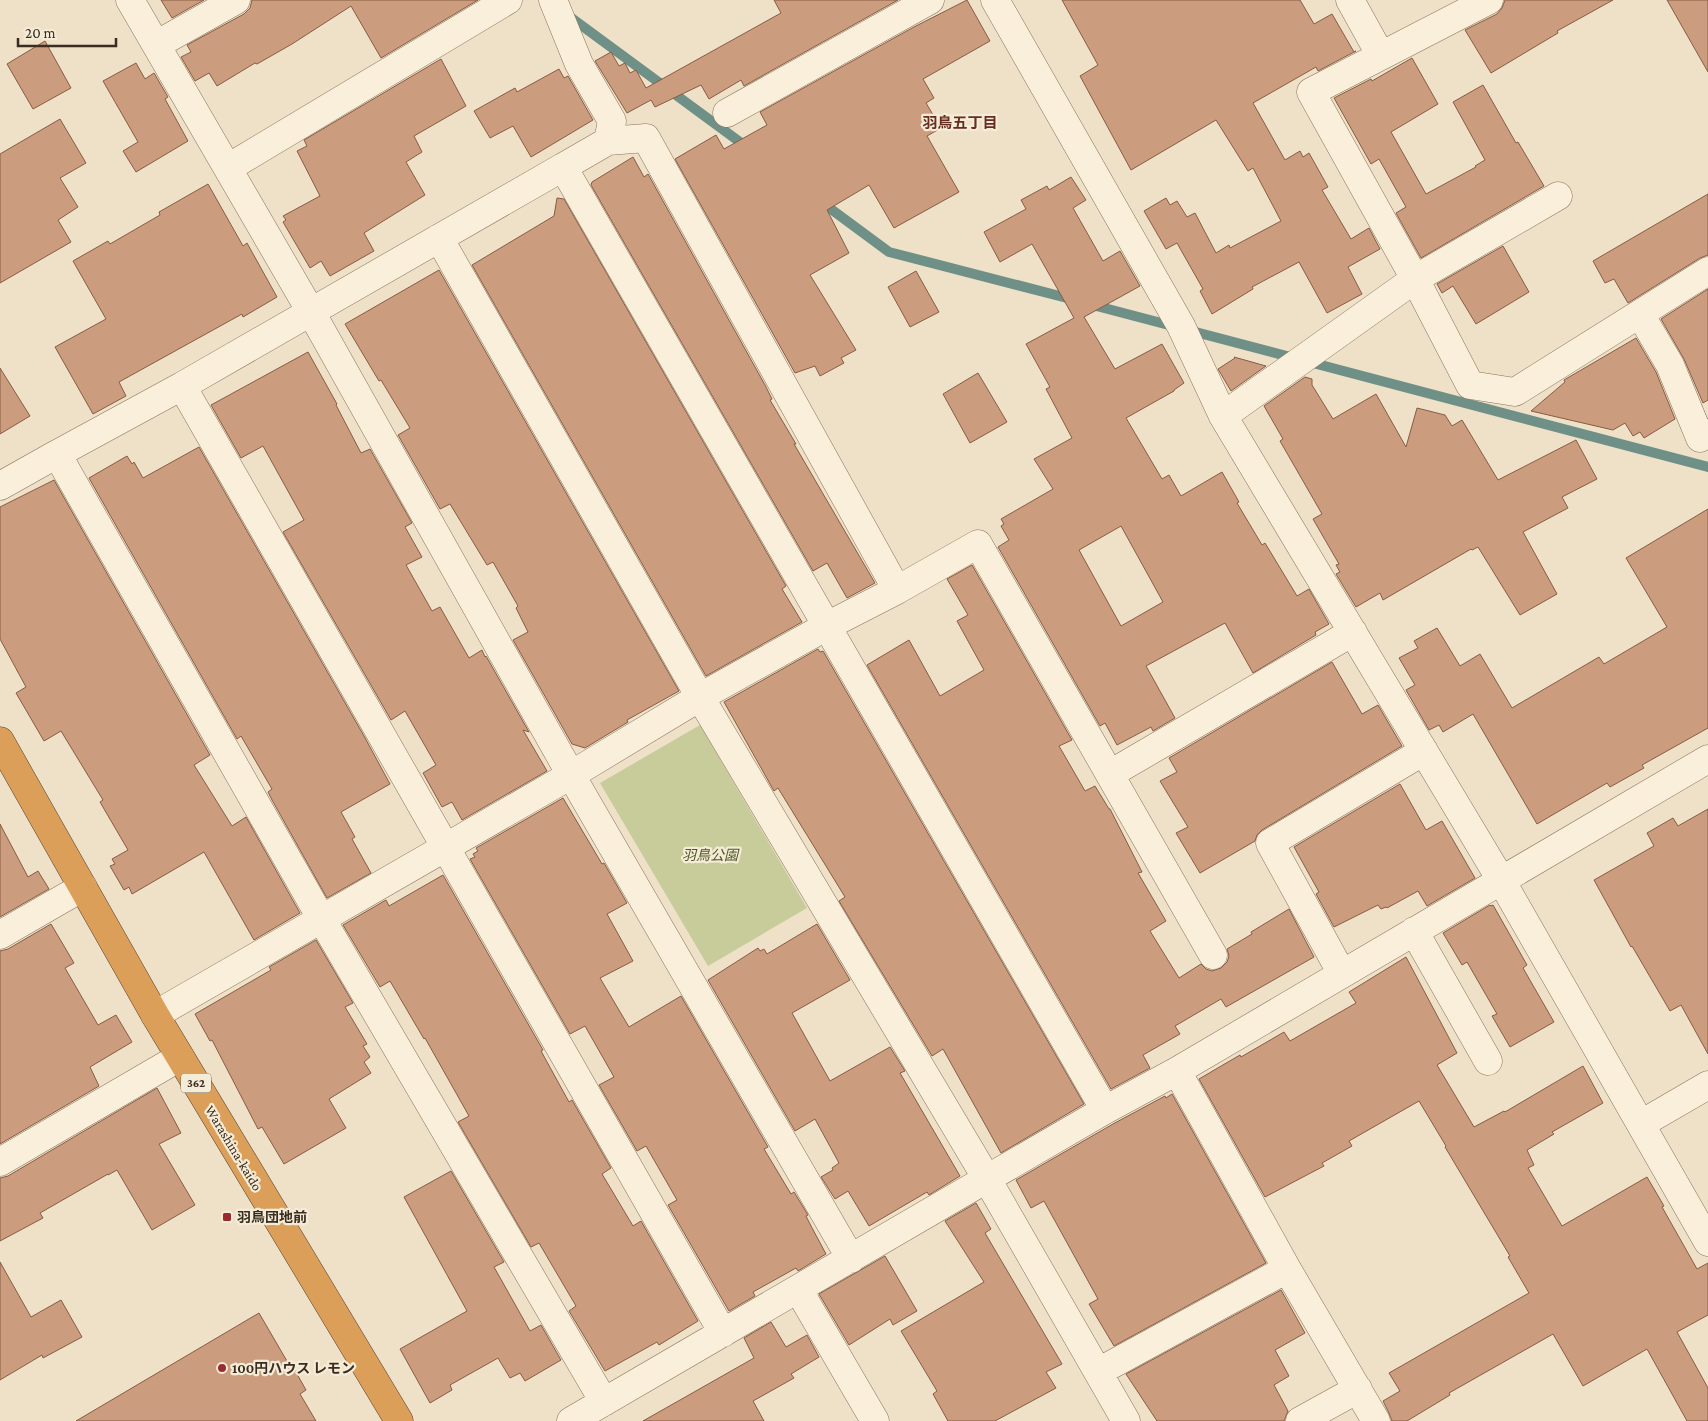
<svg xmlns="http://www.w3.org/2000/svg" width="1708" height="1421" font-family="'Crimson Pro','Noto Sans JP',serif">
<rect width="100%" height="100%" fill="#eee1c7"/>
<path fill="#c8cc9b" d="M 700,725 L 807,908 L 708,966 L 600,783 Z"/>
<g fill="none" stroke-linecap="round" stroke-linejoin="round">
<path stroke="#6f9087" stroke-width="10" d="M 566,14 L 748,148
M 820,201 L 889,252 L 1075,300
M 1089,304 L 1708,467"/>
</g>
<path fill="#cb9c7e" stroke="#885c43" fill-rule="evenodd" d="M 161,0 L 204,0 L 172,18 Z
M 252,0 L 478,0 L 381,58 L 351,6 L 292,44 L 257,64 L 255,63 L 217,86 L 209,73 L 195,81 L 181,57 L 191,52 L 187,45 L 244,14 L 250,8 Z
M 774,0 L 898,0 L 744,86 L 741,80 L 709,99 L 701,85 L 655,107 L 651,100 L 627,113 L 595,61 L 611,52 L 619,66 L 625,63 L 630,73 L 636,70 L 646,88 L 781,13 Z
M 967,0 L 990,41 L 923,79 L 934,98 L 926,103 L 941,128 L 927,136 L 959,192 L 894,228 L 869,185 L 827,210 L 849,253 L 810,275 L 856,350 L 841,358 L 844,363 L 820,376 L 815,366 L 795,373 L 675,159 L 716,135 L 724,149 L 767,125 L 760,112 L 914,27 Z
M 1062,0 L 1300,0 L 1314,24 L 1332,14 L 1354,52 L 1356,51 L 1318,71 L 1316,67 L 1253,103 L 1285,160 L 1300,151 L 1303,157 L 1309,153 L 1328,187 L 1322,190 L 1351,239 L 1369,228 L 1380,249 L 1348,267 L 1362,294 L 1327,313 L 1299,262 L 1252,287 L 1253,289 L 1212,314 L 1200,291 L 1203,289 L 1177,243 L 1166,249 L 1144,211 L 1166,198 L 1170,205 L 1177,201 L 1187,217 L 1195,213 L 1216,253 L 1229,245 L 1230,248 L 1281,221 L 1253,168 L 1248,171 L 1216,120 L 1131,170 L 1080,76 L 1098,65 Z
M 1505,0 L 1613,0 L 1557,31 L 1558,33 L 1491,73 L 1465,30 L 1497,14 L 1502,8 Z
M 1667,0 L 1708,0 L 1708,72 Z
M 45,41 L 71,88 L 33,109 L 7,64 Z
M 1412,58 L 1438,104 L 1391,132 L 1426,194 L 1476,167 L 1475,166 L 1485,160 L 1453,102 L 1483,85 L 1516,143 L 1518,142 L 1544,186 L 1421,258 L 1396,213 L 1406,207 L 1379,159 L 1371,164 L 1334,98 L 1371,79 L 1372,81 Z
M 441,59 L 466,106 L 414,136 L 422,152 L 406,162 L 425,195 L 364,233 L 374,251 L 330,276 L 321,261 L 310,268 L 283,222 L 286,220 L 283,216 L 320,196 L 297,151 L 307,146 L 304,140 Z
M 136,63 L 145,79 L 154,73 L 168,97 L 165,99 L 188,141 L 136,172 L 123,151 L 138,142 L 103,81 Z
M 559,69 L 564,78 L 568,76 L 593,120 L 531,157 L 513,126 L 490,138 L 474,111 L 515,88 L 517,92 Z
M 60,119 L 86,163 L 60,178 L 78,207 L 58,220 L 71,242 L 0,283 L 0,154 Z
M 633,157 L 644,177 L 648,174 L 765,385 L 772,399 L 770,400 L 796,444 L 794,444 L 875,583 L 847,598 L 827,563 L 813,571 L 591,185 L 592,182 Z
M 1071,177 L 1086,200 L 1073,208 L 1103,261 L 1120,251 L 1140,286 L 1084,317 L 1115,369 L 1162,344 L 1184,383 L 1174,390 L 1174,391 L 1126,418 L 1162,479 L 1169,475 L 1181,496 L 1222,472 L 1239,502 L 1237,503 L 1262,545 L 1265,543 L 1297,596 L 1309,589 L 1329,624 L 1315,632 L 1316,635 L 1253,673 L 1225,623 L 1146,666 L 1175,718 L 1153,731 L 1151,727 L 1117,745 L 1105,723 L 1100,726 L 998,547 L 1009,540 L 1001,526 L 1004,524 L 1001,519 L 1053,489 L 1034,459 L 1072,438 L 1046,389 L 1050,387 L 1026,344 L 1074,318 L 1032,244 L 1000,262 L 984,232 L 1026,209 L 1021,200 L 1047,186 L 1049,190 ZM 1121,526 L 1163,602 L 1121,626 L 1079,550 Z
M 208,184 L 243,246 L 247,243 L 277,297 L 243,317 L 242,314 L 119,382 L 126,396 L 93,414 L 55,347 L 106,319 L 73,261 L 108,241 L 110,244 L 160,215 L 159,212 Z
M 1708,194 L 1708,255 L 1700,258 L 1628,303 L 1614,279 L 1605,283 L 1593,261 Z
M 557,198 L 564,199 L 786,586 L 782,589 L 802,622 L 706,676 L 472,265 L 554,216 Z
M 1503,246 L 1529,292 L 1476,324 L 1453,286 L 1442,293 L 1437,284 Z
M 439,270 L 679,691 L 627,720 L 628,722 L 585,748 L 572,744 L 513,640 L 528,632 L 516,608 L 518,606 L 493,562 L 487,565 L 450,504 L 440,509 L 398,435 L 410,428 L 381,380 L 379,381 L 345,324 Z
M 916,271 L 939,312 L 910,327 L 888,287 Z
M 1708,289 L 1708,400 L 1703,403 L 1684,359 L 1661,319 Z
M 1636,338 L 1656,372 L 1675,419 L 1644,438 L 1640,432 L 1633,436 L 1625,423 L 1613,430 L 1531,411 L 1565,382 L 1564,380 Z
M 308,352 L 337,404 L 336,405 L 361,453 L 370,449 L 412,523 L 405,527 L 422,557 L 406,565 L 432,611 L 440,607 L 469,658 L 482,650 L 485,657 L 486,656 L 529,732 L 523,730 L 547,771 L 462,820 L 452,802 L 442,807 L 423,773 L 436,765 L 405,711 L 391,720 L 283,532 L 304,520 L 263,446 L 241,458 L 211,405 Z
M 1234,357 L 1266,366 L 1231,391 L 1218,369 L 1235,358 Z
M 0,368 L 30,416 L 0,434 Z
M 978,373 L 1007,422 L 970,443 L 943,394 Z
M 1305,377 L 1312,379 L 1312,385 L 1333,419 L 1376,394 L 1406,447 L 1417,408 L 1445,415 L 1452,426 L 1462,420 L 1498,480 L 1576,440 L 1597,479 L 1562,497 L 1568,508 L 1523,532 L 1557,594 L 1520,615 L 1478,547 L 1472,550 L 1471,549 L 1383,600 L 1380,593 L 1356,607 L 1336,574 L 1340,572 L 1336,565 L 1339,564 L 1313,519 L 1322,514 L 1280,441 L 1283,439 L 1264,406 Z
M 199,447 L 364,736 L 390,784 L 341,812 L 355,837 L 352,839 L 371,873 L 327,898 L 272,800 L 268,792 L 272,789 L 241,736 L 237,739 L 89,478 L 127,456 L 132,464 L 134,462 L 143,478 Z
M 54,480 L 210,755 L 194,765 L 232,826 L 246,817 L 300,913 L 254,940 L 204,852 L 132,894 L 129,887 L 124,890 L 110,866 L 115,864 L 112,859 L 128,850 L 100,802 L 103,800 L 61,731 L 44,741 L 16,693 L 26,687 L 0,639 L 0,507 Z
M 1708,509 L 1708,728 L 1642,765 L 1644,768 L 1610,787 L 1607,783 L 1537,824 L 1473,714 L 1443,732 L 1439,725 L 1429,730 L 1406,690 L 1415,685 L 1399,658 L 1418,648 L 1414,641 L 1437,628 L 1460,666 L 1480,654 L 1512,708 L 1599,657 L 1604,664 L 1667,627 L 1626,558 Z
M 972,565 L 1072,740 L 1059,746 L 1085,791 L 1095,786 L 1109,809 L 1110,809 L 1142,872 L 1138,873 L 1166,921 L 1150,931 L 1179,978 L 1201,964 L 1206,969 L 1212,971 L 1221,968 L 1227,962 L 1229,956 L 1227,949 L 1252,934 L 1251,932 L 1289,909 L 1314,957 L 1226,1007 L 1221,999 L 1175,1026 L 1180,1034 L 1143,1055 L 1150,1068 L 1111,1089 L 867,665 L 909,640 L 940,696 L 984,670 L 957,621 L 968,615 L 947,579 Z
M 818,649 L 820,652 L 823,651 L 1084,1104 L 1001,1153 L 943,1049 L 932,1056 L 839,901 L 845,897 L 778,788 L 774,791 L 724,702 Z
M 1332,662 L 1362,714 L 1378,705 L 1402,746 L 1262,830 L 1257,835 L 1255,841 L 1200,873 L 1176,833 L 1188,827 L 1160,781 L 1177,772 L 1169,758 Z
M 1400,784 L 1426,830 L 1442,821 L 1475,878 L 1427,906 L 1418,891 L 1387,908 L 1386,907 L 1381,909 L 1378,905 L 1334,927 L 1316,894 L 1319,892 L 1294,847 Z
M 563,798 L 602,864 L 604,863 L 627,903 L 607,914 L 633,961 L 600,978 L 629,1027 L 681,996 L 768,1147 L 764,1149 L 791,1194 L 794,1192 L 808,1215 L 806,1216 L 811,1226 L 826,1254 L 798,1271 L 796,1268 L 753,1292 L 755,1296 L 729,1311 L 668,1205 L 677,1200 L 646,1146 L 637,1151 L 599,1085 L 614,1077 L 585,1026 L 570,1034 L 470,859 L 475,857 L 473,854 L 478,851 L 476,848 Z
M 1708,809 L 1708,1054 L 1681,1005 L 1670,1011 L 1632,946 L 1631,947 L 1594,880 L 1654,846 L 1647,833 L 1673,818 L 1678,826 Z
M 0,824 L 28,877 L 38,871 L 49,889 L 0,917 Z
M 443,875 L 543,1050 L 541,1051 L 569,1102 L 572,1100 L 611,1168 L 602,1174 L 633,1226 L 641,1221 L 698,1321 L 659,1345 L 657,1342 L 605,1371 L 569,1311 L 576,1306 L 539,1243 L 531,1247 L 458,1122 L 469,1116 L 425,1038 L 424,1039 L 390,981 L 380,987 L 343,925 L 386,900 L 389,906 Z
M 1490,905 L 1491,906 L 1493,905 L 1527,965 L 1523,968 L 1554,1022 L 1510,1047 L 1492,1016 L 1497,1014 L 1467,962 L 1462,965 L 1443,933 Z
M 51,924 L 74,963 L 65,968 L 98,1025 L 116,1015 L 132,1042 L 90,1067 L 99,1086 L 0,1144 L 0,951 L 8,949 Z
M 817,924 L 850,980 L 792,1013 L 830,1081 L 890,1047 L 905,1071 L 900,1073 L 960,1176 L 929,1195 L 927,1192 L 869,1226 L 848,1191 L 835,1199 L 821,1177 L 833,1170 L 832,1168 L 839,1163 L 815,1119 L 795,1131 L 708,980 L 758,948 L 760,951 L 764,949 L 767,954 Z
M 316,940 L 353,1003 L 345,1007 L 367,1044 L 363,1046 L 370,1057 L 364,1062 L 371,1073 L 329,1099 L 346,1128 L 284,1164 L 262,1127 L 258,1129 L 212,1040 L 210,1041 L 195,1014 L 271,970 L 269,967 Z
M 1406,957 L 1457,1053 L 1437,1065 L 1474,1127 L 1504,1111 L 1505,1112 L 1583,1066 L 1603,1103 L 1552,1132 L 1554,1134 L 1527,1150 L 1534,1165 L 1528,1168 L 1562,1226 L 1647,1177 L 1664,1206 L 1662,1207 L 1697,1269 L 1708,1263 L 1708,1315 L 1677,1332 L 1708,1388 L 1708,1421 L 1687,1421 L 1647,1349 L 1583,1386 L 1553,1334 L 1449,1393 L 1450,1395 L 1407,1421 L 1392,1421 L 1389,1413 L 1383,1401 L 1400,1391 L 1389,1373 L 1529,1293 L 1508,1257 L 1510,1256 L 1445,1147 L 1446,1146 L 1419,1101 L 1349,1141 L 1352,1146 L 1322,1163 L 1324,1166 L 1265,1197 L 1199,1079 L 1240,1055 L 1241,1057 L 1284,1032 L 1290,1041 L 1356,1003 L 1349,992 Z
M 157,1088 L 181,1133 L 159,1144 L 195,1205 L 152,1230 L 117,1170 L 108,1175 L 108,1174 L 40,1213 L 43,1218 L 0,1241 L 0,1178 L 8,1176 Z
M 1172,1094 L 1266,1263 L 1114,1346 L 1089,1304 L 1098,1299 L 1044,1201 L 1031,1208 L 1016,1180 L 1113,1124 L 1165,1096 L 1166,1098 Z
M 451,1171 L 504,1262 L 494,1267 L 530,1331 L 541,1325 L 561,1360 L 525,1381 L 520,1373 L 510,1378 L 498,1358 L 450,1385 L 452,1390 L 430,1403 L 400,1349 L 467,1311 L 404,1197 Z
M 976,1203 L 991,1229 L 985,1233 L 1062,1364 L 1046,1372 L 1056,1388 L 995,1421 L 948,1421 L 933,1394 L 937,1391 L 901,1331 L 984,1282 L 945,1221 Z
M 885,1256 L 917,1311 L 893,1325 L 890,1319 L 849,1345 L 819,1294 Z
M 0,1262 L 31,1317 L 61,1300 L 82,1337 L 43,1358 L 42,1355 L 0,1380 Z
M 1281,1290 L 1305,1333 L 1275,1350 L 1289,1376 L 1274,1385 L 1288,1411 L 1284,1421 L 1157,1421 L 1126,1374 Z
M 259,1313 L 291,1368 L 293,1367 L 306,1390 L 300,1394 L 316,1421 L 76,1421 Z
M 771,1322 L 786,1347 L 807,1335 L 819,1357 L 791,1374 L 794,1378 L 753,1401 L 764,1421 L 643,1421 L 754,1358 L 744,1338 Z"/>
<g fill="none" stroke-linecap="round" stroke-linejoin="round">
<defs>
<path id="street" d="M 130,0 L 311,312 L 571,775 L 851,1259
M 553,0 L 579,64 L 612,121 L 608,141 L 563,167
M 995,0 L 1181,326 L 1223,416 L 1501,880 L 1708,1242
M 1350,0 L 1381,56
M 1489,0 L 1311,92 L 1415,279 L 1470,385 L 1515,392 L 1708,271
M 156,45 L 236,0
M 727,113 L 930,0
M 608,141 L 646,138 L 897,590
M 228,168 L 508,0
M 439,238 L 700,697 L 987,1179 L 1126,1421
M 1640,314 L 1670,365 L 1700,438 L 1708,433
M 182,386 L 723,1333
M 1223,416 L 1415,279 L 1558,196
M 0,486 L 57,454
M 1110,774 L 1353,632
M 1414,931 L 1488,1061
M 0,935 L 83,887
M 1342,974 L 1270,843 L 1424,751
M 155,1015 L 571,775 L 700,697 L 827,626 L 897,590 L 978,544 L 1213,955
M 1177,1071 L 1287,1269 L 1376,1421
M 1641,1124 L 1708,1085
M 0,1162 L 180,1057
M 798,1289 L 875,1421
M 1098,1372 L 1287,1269
M 604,1402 L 321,918 L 57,454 L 182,386 L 563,167 L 1105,1110
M 571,1421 L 1105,1110 L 1177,1071 L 1708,759
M 1300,1421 L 1358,1389"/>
<path id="highway" d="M 0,741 L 155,1015 L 399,1421"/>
</defs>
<use href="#street" stroke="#8a735d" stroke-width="29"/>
<use href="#highway" stroke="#584230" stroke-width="29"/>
<use href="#street" stroke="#f9efdb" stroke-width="28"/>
<use href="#highway" stroke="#db9f5a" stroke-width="28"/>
</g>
<g fill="#982d31" stroke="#f5ecd7" stroke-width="2">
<rect x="222" y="1212" width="10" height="10" rx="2.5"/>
<circle cx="222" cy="1368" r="5"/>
</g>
<g text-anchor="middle" stroke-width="4.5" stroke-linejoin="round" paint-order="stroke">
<rect fill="#f5ecd7" stroke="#726657" stroke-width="1" x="181" y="1073.5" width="30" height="19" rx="4"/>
<g font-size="12" font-weight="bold" fill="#3a2c20">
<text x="196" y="1087">362</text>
</g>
<g font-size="14" font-style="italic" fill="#4c5627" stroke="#f5ecd7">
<text x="710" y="860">羽鳥公園</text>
</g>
<g font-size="14" fill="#3a2c20" stroke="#f5ecd7">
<text transform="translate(234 1148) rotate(59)" y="5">Warashina-kaido</text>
</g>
<g font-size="14" font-weight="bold" fill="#3a2c20" stroke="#f5ecd7" text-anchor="start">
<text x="237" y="1222">羽鳥団地前</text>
<text x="232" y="1373">100円ハウス レモン</text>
</g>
<g font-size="15" font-weight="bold" fill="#662d20" stroke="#f5ecd7">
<text x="960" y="128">羽鳥五丁目</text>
</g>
</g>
<path d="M18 38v8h98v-8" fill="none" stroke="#3a2c20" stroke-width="2.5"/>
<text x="25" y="38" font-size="15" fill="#3a2c20" stroke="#f5ecd7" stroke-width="4" paint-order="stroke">20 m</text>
</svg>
